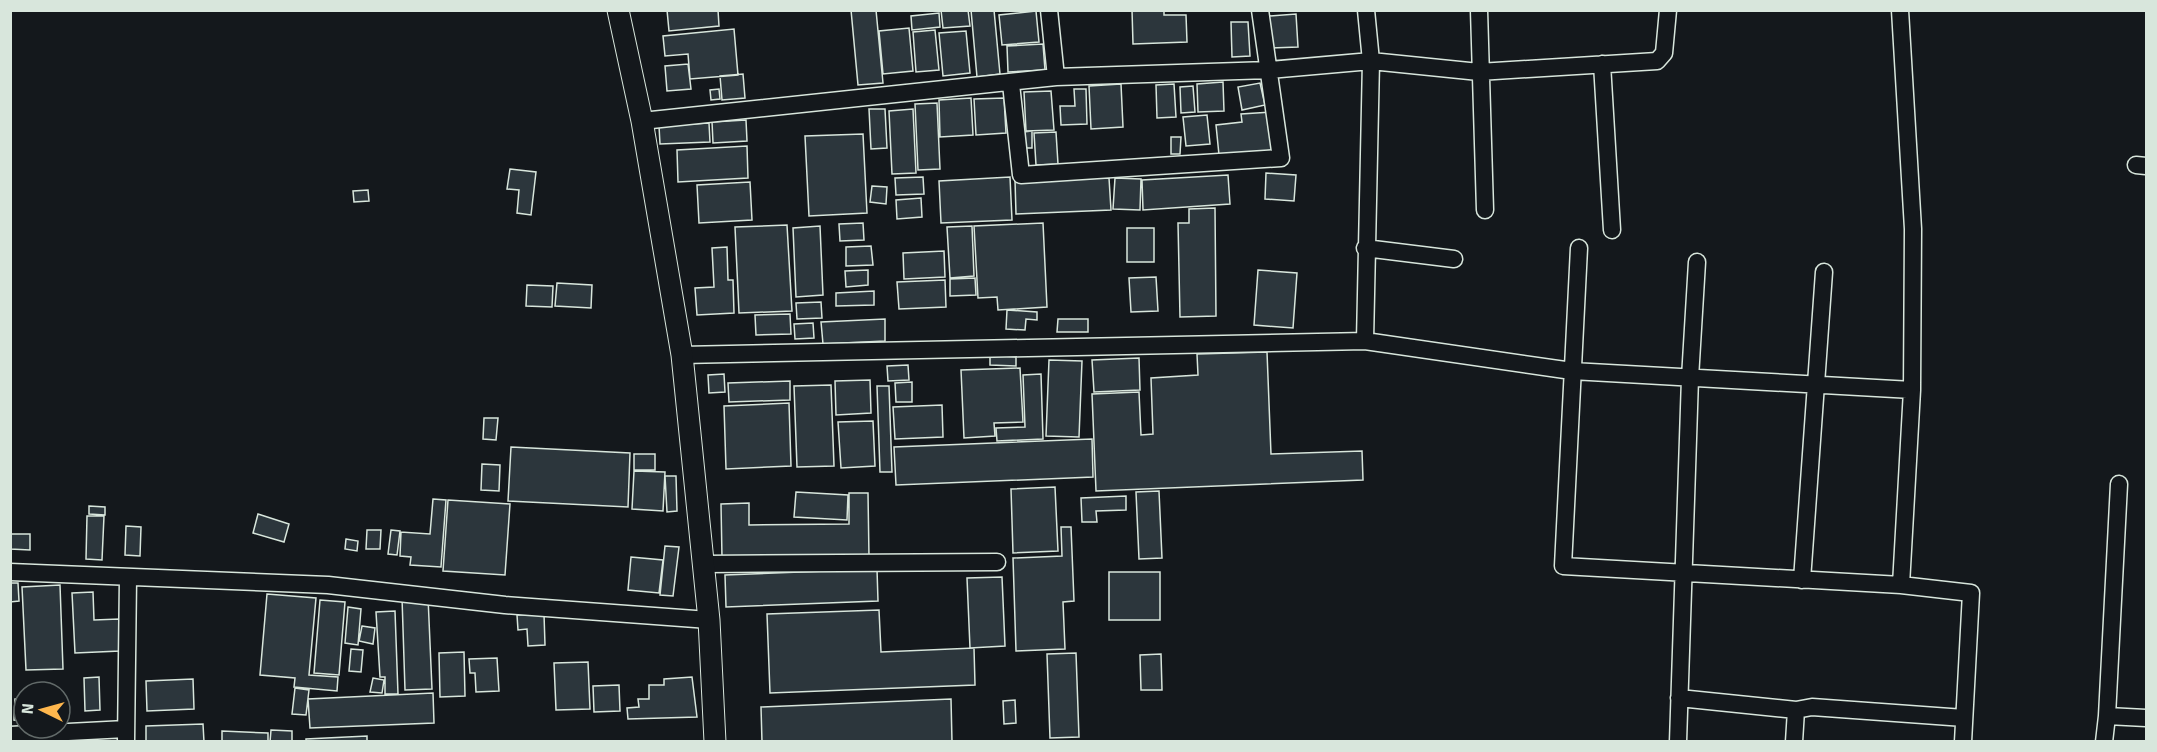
<svg xmlns="http://www.w3.org/2000/svg" width="2157" height="752" font-family="Signika,sans-serif">
<rect width="100%" height="100%" fill="#14181c"/>
<path fill="#2c363c" stroke="#d8e6dc" stroke-width="1.5" d="M 667,10 L 718,10 L 719,26 L 669,31 Z
M 851,10 L 876,10 L 883,83 L 858,85 Z
M 941,10 L 968,10 L 970,26 L 943,28 Z
M 971,10 L 994,10 L 1000,74 L 977,77 Z
M 1132,10 L 1164,10 L 1164,15 L 1186,15 L 1187,42 L 1133,44 Z
M 1036,11 L 1039,42 L 1002,45 L 999,15 Z
M 939,13 L 940,27 L 912,30 L 911,16 Z
M 1296,14 L 1298,47 L 1271,48 L 1269,16 Z
M 1231,22 L 1248,22 L 1250,56 L 1232,57 Z
M 909,28 L 913,71 L 883,74 L 879,31 Z
M 734,29 L 738,75 L 690,79 L 688,54 L 665,56 L 663,36 Z
M 935,30 L 939,70 L 916,72 L 913,32 Z
M 966,31 L 970,73 L 943,76 L 939,33 Z
M 1043,44 L 1045,70 L 1008,72 L 1007,46 Z
M 688,64 L 691,89 L 667,91 L 665,66 Z
M 743,74 L 745,98 L 722,100 L 720,76 Z
M 1223,82 L 1224,111 L 1198,112 L 1197,84 Z
M 1260,83 L 1265,105 L 1242,110 L 1238,87 Z
M 1121,84 L 1123,127 L 1091,129 L 1089,86 Z
M 1174,84 L 1176,117 L 1157,118 L 1156,85 Z
M 1193,86 L 1195,112 L 1181,113 L 1180,87 Z
M 719,89 L 720,99 L 711,100 L 710,90 Z
M 1074,89 L 1086,89 L 1087,124 L 1061,125 L 1060,106 L 1075,106 Z
M 1051,91 L 1054,130 L 1026,131 L 1024,92 Z
M 971,98 L 973,135 L 940,137 L 939,100 Z
M 1004,98 L 1006,133 L 976,135 L 974,99 Z
M 937,103 L 940,169 L 918,170 L 915,104 Z
M 869,109 L 885,109 L 887,148 L 871,149 Z
M 913,109 L 916,173 L 892,174 L 889,111 Z
M 1272,112 L 1275,150 L 1219,155 L 1216,125 L 1242,122 L 1241,114 Z
M 1207,115 L 1210,144 L 1186,146 L 1183,117 Z
M 746,120 L 747,141 L 713,143 L 712,122 Z
M 709,123 L 710,142 L 660,144 L 659,126 Z
M 1032,131 L 1032,148 L 1024,148 L 1023,132 Z
M 1056,132 L 1058,164 L 1036,165 L 1034,133 Z
M 863,134 L 867,213 L 809,216 L 805,136 Z
M 1171,137 L 1181,137 L 1180,154 L 1171,154 Z
M 747,146 L 748,178 L 678,182 L 677,150 Z
M 510,169 L 536,172 L 531,215 L 517,213 L 519,190 L 507,189 Z
M 1266,173 L 1296,175 L 1294,201 L 1265,199 Z
M 1228,175 L 1230,204 L 1143,210 L 1142,180 Z
M 923,177 L 924,194 L 896,195 L 895,178 Z
M 1010,177 L 1012,220 L 941,223 L 939,181 Z
M 1109,178 L 1111,210 L 1016,214 L 1015,180 Z
M 1115,178 L 1141,179 L 1140,210 L 1113,209 Z
M 750,182 L 752,220 L 699,223 L 697,185 Z
M 872,186 L 887,187 L 886,204 L 870,202 Z
M 368,190 L 369,201 L 354,202 L 353,191 Z
M 921,198 L 922,217 L 897,219 L 896,200 Z
M 1215,208 L 1216,316 L 1180,317 L 1178,223 L 1189,223 L 1189,209 Z
M 863,223 L 864,240 L 840,241 L 839,224 Z
M 1043,223 L 1047,307 L 998,310 L 997,297 L 978,298 L 974,226 Z
M 787,225 L 792,311 L 739,313 L 735,227 Z
M 820,226 L 823,295 L 796,297 L 793,228 Z
M 972,226 L 974,276 L 950,278 L 947,227 Z
M 1127,228 L 1154,228 L 1154,262 L 1127,262 Z
M 871,246 L 873,265 L 846,266 L 846,247 Z
M 727,247 L 728,280 L 733,280 L 734,313 L 697,315 L 695,288 L 714,287 L 712,248 Z
M 944,251 L 945,277 L 904,279 L 903,253 Z
M 868,270 L 868,285 L 846,287 L 845,271 Z
M 1258,270 L 1297,273 L 1293,328 L 1254,325 Z
M 1156,277 L 1158,311 L 1131,312 L 1129,278 Z
M 975,278 L 976,295 L 950,296 L 950,279 Z
M 945,280 L 946,307 L 899,309 L 897,282 Z
M 557,283 L 592,285 L 591,308 L 555,306 Z
M 527,285 L 553,286 L 552,307 L 526,306 Z
M 874,291 L 874,305 L 836,306 L 836,293 Z
M 821,302 L 822,318 L 797,319 L 796,303 Z
M 1007,310 L 1037,312 L 1037,320 L 1026,319 L 1025,330 L 1006,329 Z
M 790,314 L 791,334 L 756,335 L 755,315 Z
M 885,319 L 885,341 L 823,344 L 821,322 Z
M 1058,319 L 1088,319 L 1088,332 L 1057,332 Z
M 813,323 L 814,338 L 795,339 L 794,324 Z
M 1267,352 L 1271,454 L 1362,451 L 1363,480 L 1096,491 L 1092,394 L 1139,392 L 1141,435 L 1153,434 L 1151,378 L 1198,375 L 1197,354 Z
M 990,355 L 1016,357 L 1016,366 L 990,365 Z
M 1139,358 L 1140,390 L 1094,392 L 1092,360 Z
M 1049,360 L 1082,361 L 1079,437 L 1046,436 Z
M 908,365 L 909,380 L 888,381 L 887,366 Z
M 1020,368 L 1023,422 L 994,423 L 995,436 L 964,438 L 961,370 Z
M 724,374 L 725,392 L 709,393 L 708,375 Z
M 1041,374 L 1043,439 L 997,441 L 996,428 L 1025,427 L 1023,375 Z
M 870,380 L 871,413 L 836,415 L 835,381 Z
M 790,381 L 790,400 L 729,402 L 728,383 Z
M 912,382 L 912,402 L 896,402 L 895,383 Z
M 831,385 L 834,466 L 797,467 L 794,386 Z
M 877,386 L 889,386 L 892,472 L 880,472 Z
M 789,403 L 791,466 L 726,469 L 724,406 Z
M 942,405 L 943,437 L 895,439 L 893,407 Z
M 484,418 L 498,418 L 496,440 L 483,439 Z
M 873,421 L 875,466 L 841,468 L 838,422 Z
M 1092,439 L 1093,477 L 896,485 L 894,447 Z
M 511,447 L 630,453 L 628,507 L 508,501 Z
M 634,454 L 655,454 L 655,470 L 634,470 Z
M 482,464 L 500,465 L 499,491 L 481,490 Z
M 634,471 L 665,472 L 663,511 L 632,509 Z
M 665,476 L 676,476 L 677,511 L 667,512 Z
M 1055,487 L 1058,551 L 1013,553 L 1011,489 Z
M 1159,491 L 1162,558 L 1139,559 L 1136,492 Z
M 796,492 L 848,495 L 847,520 L 794,517 Z
M 849,493 L 868,493 L 869,557 L 722,558 L 721,504 L 749,503 L 749,525 L 849,524 Z
M 1126,496 L 1126,510 L 1096,511 L 1097,522 L 1082,522 L 1081,498 Z
M 433,499 L 446,500 L 441,567 L 410,565 L 411,557 L 400,556 L 401,532 L 430,534 Z
M 448,500 L 510,504 L 505,575 L 443,571 Z
M 89,506 L 105,507 L 105,515 L 89,514 Z
M 258,514 L 289,524 L 284,542 L 253,533 Z
M 87,516 L 104,516 L 102,560 L 86,559 Z
M 126,526 L 141,527 L 140,556 L 125,555 Z
M 1061,527 L 1071,527 L 1074,601 L 1063,602 L 1065,649 L 1016,651 L 1013,558 L 1062,556 Z
M 367,530 L 381,530 L 380,549 L 366,549 Z
M 391,530 L 400,531 L 397,555 L 388,554 Z
M 10,534 L 30,534 L 30,550 L 10,549 Z
M 346,539 L 358,541 L 357,551 L 345,549 Z
M 665,546 L 679,547 L 673,596 L 660,595 Z
M 631,557 L 663,560 L 659,593 L 628,590 Z
M 877,569 L 878,601 L 726,607 L 725,575 Z
M 1109,572 L 1160,572 L 1160,620 L 1109,620 Z
M 1002,577 L 1005,646 L 970,648 L 967,578 Z
M 10,583 L 18,583 L 19,601 L 10,602 Z
M 60,585 L 63,669 L 26,670 L 22,587 Z
M 93,592 L 94,620 L 119,619 L 120,651 L 75,653 L 72,593 Z
M 267,594 L 316,598 L 309,675 L 338,677 L 337,691 L 294,687 L 295,678 L 260,675 Z
M 428,597 L 432,689 L 405,690 L 402,598 Z
M 320,600 L 345,602 L 339,675 L 314,673 Z
M 348,607 L 361,609 L 358,645 L 345,643 Z
M 879,610 L 881,652 L 974,648 L 975,685 L 770,693 L 767,614 Z
M 395,611 L 398,694 L 385,694 L 385,677 L 380,677 L 376,612 Z
M 544,614 L 545,645 L 528,646 L 527,629 L 518,630 L 517,615 Z
M 362,626 L 375,628 L 373,644 L 359,641 Z
M 351,649 L 363,650 L 361,672 L 349,671 Z
M 464,652 L 465,696 L 440,697 L 439,653 Z
M 1076,653 L 1079,737 L 1050,738 L 1047,654 Z
M 1161,654 L 1162,690 L 1141,690 L 1140,655 Z
M 497,658 L 499,691 L 476,692 L 475,673 L 470,673 L 469,659 Z
M 588,662 L 590,709 L 556,710 L 554,663 Z
M 99,677 L 100,710 L 85,711 L 84,678 Z
M 692,677 L 697,717 L 628,719 L 627,708 L 639,707 L 638,699 L 649,699 L 649,685 L 664,685 L 664,679 Z
M 373,678 L 384,680 L 382,693 L 370,692 Z
M 193,679 L 194,709 L 147,711 L 146,681 Z
M 619,685 L 620,711 L 594,712 L 593,686 Z
M 295,688 L 309,690 L 306,715 L 292,714 Z
M 433,693 L 434,723 L 310,728 L 308,699 Z
M 15,699 L 24,699 L 24,721 L 14,720 Z
M 951,699 L 952,742 L 762,742 L 761,707 Z
M 1015,700 L 1016,723 L 1004,724 L 1003,701 Z
M 203,724 L 204,742 L 146,742 L 146,726 Z
M 271,730 L 292,731 L 292,742 L 270,742 Z
M 222,731 L 268,733 L 268,742 L 222,742 Z
M 367,736 L 367,742 L 306,742 L 306,739 Z"/>
<g fill="none" stroke-linecap="round" stroke-linejoin="round">
<defs>
<path id="minor" d="M 1049,10 L 1056,77
M 1479,10 L 1485,210
M 1602,64 L 1612,230
M 1011,84 L 1021,175 L 1281,158 L 1260,10
M 642,121 L 1056,77 L 1269,70 L 1371,61 L 1479,72 L 1657,61 L 1664,53 L 1668,10
M 2136,165 L 2146,166
M 1365,248 L 1454,259
M 1579,248 L 1563,566 L 1901,585 L 1912,390
M 1365,341 L 1572,371 L 1912,390 L 1913,229 L 1900,10
M 682,355 L 1365,341 L 1371,61 L 1366,10
M 704,564 L 997,562
M 10,572 L 328,585 L 505,605 L 709,620
M 1802,580 L 1824,272
M 1901,585 L 1971,593 L 1963,742
M 1679,698 L 1796,710 L 1812,707 L 1964,718
M 2107,716 L 2119,484
M 10,735 L 126,729
M 126,742 L 128,578
M 1678,742 L 1690,378 L 1697,262
M 1794,742 L 1796,710
M 2104,742 L 2107,716 L 2146,718"/>
<path id="tertiary" d="M 618,10 L 642,121 L 682,355 L 709,620 L 715,742"/>
</defs>
<use href="#minor" stroke="#d8e6dc" stroke-width="19"/>
<use href="#tertiary" stroke="#d8e6dc" stroke-width="23"/>
<use href="#minor" stroke="#14181c" stroke-width="16"/>
<use href="#tertiary" stroke="#14181c" stroke-width="21"/>
</g>
<rect width="2157" height="752" fill="none" stroke="#d8e6dc" stroke-width="24"/>
<g transform="translate(42 710) rotate(275)"><circle r="28" fill="#14181c" stroke="#626a69" stroke-width="1.5"/>
<path d="M0-4.5L10 22L0 15L-10 22Z" fill="#ffb74d"/>
<text y="-9" font-size="16" font-weight="bold" text-anchor="middle" fill="#d8e6dc">N</text>
</g>
</svg>
